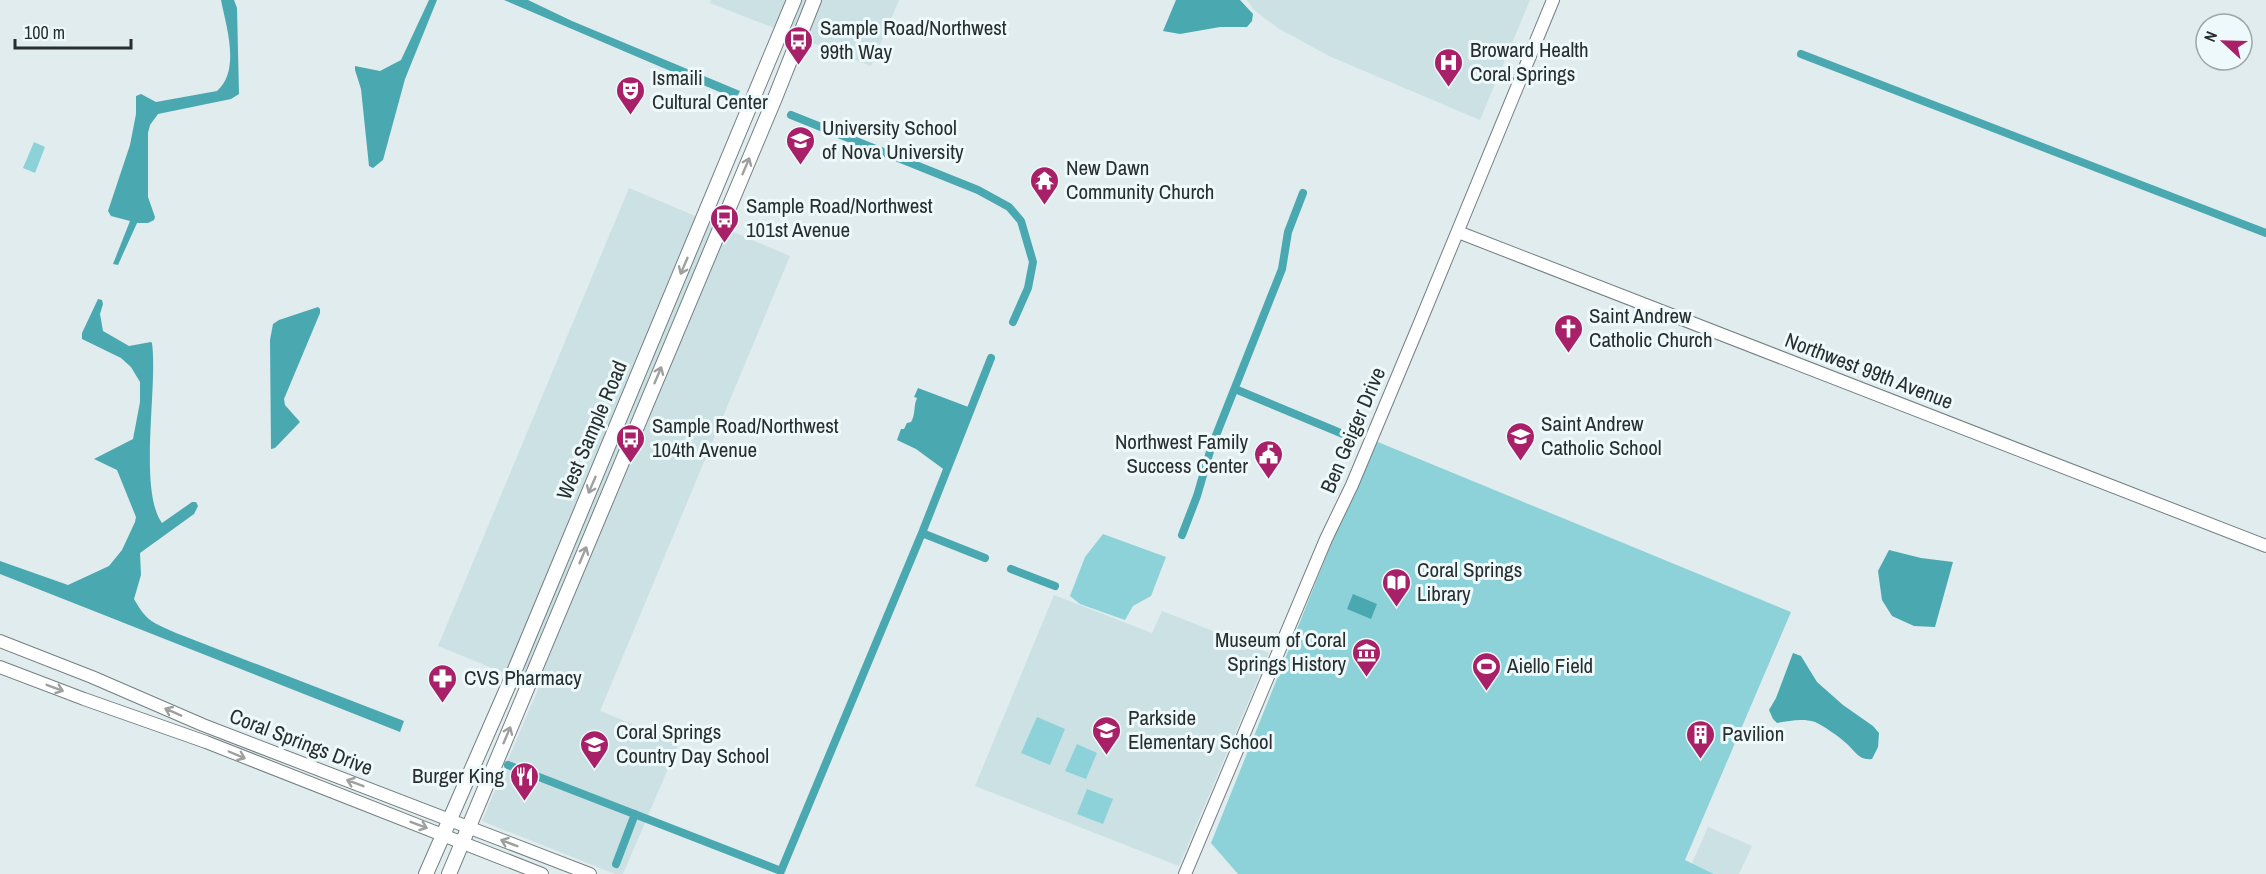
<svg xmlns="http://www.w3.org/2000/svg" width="2266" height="874" font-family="'Archivo Narrow',sans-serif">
<rect width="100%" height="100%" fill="#e0eced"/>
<path fill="#cce1e4" d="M 711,0 L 899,0 L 871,66 L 710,3 Z
M 1247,0 L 1530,0 L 1480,120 L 1329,56 L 1278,28 L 1254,10 Z
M 629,188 L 790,256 L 600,711 L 679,743 L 623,874 L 615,874 L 482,821 L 539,687 L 438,646 Z
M 1054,595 L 1152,633 L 1162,611 L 1269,653 L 1179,866 L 975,786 Z
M 1708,827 L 1752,846 L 1739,874 L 1714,874 L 1692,863 Z"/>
<path fill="#8dd2d9" d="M 34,142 L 45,147 L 35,173 L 23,168 Z
M 1373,440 L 1791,612 L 1685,860 L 1714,874 L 1238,874 L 1211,843 Z
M 1103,534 L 1166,557 L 1151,596 L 1133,606 L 1125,620 L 1080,604 L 1070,596 L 1085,557 Z
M 1037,717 L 1065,729 L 1050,765 L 1021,753 Z
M 1077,744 L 1097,753 L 1086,779 L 1065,771 Z
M 1087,789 L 1113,799 L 1103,824 L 1077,814 Z"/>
<path fill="#4aa8b1" d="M 221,0 L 234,0 L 237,8 L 239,94 L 231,99 L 158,114 L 150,125 L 148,133 L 148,197 L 155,217 L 154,220 L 148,223 L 137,223 L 118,265 L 113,264 L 130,221 L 111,216 L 108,211 L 130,145 L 136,114 L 136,96 L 141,94 L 156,102 L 217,91 C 241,70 226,26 221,0 Z
M 429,0 L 437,0 L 405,79 L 383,160 L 373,168 L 369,166 L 361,89 L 355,70 L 355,66 L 380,71 L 401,60 Z
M 504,0 L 528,0 L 572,21 L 740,91 L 736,99 Z
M 1176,0 L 1240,0 L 1253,14 L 1252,21 L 1247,27 L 1220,27 L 1180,34 L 1163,31 Z
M 98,299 L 102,300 L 103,304 L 100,314 L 103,331 L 129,346 L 151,342 L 152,343 C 158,387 138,490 162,523 L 192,502 L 196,502 L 198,506 L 194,514 L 140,553 L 141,575 L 134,599 C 147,622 152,622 176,633 L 404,721 L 400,732 L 0,574 L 0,561 L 68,585 L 109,566 L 122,550 L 135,522 L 136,517 L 117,470 L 94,459 L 133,439 L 140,402 L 140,382 L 131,367 L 121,358 L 82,339 L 82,333 Z
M 318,307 L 320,309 L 320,313 L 284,399 L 285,405 L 300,422 L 275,448 L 271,449 L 270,340 L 273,324 L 279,320 Z
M 918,388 L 971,408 L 946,471 L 916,449 L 897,440 L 901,429 L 904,429 L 907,423 L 911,422 C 916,414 913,407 917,398 L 914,397 Z
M 1889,550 L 1921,558 L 1953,562 L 1935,627 L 1914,626 L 1892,616 L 1882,600 L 1878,571 Z
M 1353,594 L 1377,604 L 1371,619 L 1347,609 Z
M 1793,653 L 1801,656 L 1817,682 L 1843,705 L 1873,726 L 1879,733 L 1878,747 L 1872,759 C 1859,761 1855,751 1846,743 C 1838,736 1824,726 1815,722 C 1802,718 1789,721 1777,723 L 1773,719 L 1769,710 L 1776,698 Z"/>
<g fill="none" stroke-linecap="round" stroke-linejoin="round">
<path stroke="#4aa8b1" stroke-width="8" d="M 1801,54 L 2266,233
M 791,115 L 978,190 L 1009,207 L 1021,221 L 1033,262 L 1028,288 L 1013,322
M 1235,389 L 1355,439
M 922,533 L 985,558
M 1182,535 L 1197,496 L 1211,448 L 1282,269 L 1288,232 L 1303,193
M 1011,569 L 1055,586
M 508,765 L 781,871 L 922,533 L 991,358
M 616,864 L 635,814"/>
<defs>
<path id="secondary" d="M 1458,232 L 2266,546
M 0,641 L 92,677 L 203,725 L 590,874
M 0,667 L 84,699 L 206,742 L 542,874
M 1185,874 L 1326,539 L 1352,485 L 1419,325 L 1553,0"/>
<path id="primary" d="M 426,874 L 509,684 L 794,0
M 449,874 L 775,98 L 814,0"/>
</defs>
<use href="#secondary" stroke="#747f80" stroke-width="14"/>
<use href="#primary" stroke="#747f80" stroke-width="16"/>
<use href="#secondary" stroke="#fff" stroke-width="12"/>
<use href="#primary" stroke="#fff" stroke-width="14"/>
</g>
<defs><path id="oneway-shaft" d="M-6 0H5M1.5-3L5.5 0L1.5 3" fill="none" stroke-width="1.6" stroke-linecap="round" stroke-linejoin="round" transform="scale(1.5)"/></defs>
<g stroke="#9ea0a0">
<use href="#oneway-shaft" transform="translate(746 166) rotate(-67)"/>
<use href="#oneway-shaft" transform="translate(684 266) rotate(113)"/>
<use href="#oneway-shaft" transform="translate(658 375) rotate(-67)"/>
<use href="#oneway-shaft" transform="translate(592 485) rotate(113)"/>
<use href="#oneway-shaft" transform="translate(583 555) rotate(-67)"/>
<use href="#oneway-shaft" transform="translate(55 688) rotate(21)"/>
<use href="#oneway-shaft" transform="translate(173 712) rotate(-156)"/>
<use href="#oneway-shaft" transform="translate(507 735) rotate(-67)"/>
<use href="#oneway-shaft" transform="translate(237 755) rotate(23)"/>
<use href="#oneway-shaft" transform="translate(355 783) rotate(-159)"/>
<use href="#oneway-shaft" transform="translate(419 825) rotate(21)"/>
<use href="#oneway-shaft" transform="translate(509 843) rotate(-159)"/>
</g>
<defs>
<symbol id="bus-pin" viewBox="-11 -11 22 30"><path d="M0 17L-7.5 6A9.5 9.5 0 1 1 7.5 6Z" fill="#a82068" stroke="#edf9fa"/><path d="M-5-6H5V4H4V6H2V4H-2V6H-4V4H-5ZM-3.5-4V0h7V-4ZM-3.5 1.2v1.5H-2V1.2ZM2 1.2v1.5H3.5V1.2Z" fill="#fff"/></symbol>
<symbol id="hospital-pin" viewBox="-11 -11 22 30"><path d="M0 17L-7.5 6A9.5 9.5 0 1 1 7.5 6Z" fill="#a82068" stroke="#edf9fa"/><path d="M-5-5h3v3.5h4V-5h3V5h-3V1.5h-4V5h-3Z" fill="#fff"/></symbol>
<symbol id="theatre-pin" viewBox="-11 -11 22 30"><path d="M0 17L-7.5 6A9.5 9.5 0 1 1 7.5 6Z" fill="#a82068" stroke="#edf9fa"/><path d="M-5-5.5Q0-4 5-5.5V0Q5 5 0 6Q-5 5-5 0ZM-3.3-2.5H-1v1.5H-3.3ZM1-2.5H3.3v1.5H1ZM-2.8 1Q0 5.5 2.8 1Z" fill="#fff"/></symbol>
<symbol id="school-pin" viewBox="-11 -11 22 30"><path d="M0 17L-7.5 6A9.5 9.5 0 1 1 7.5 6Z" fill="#a82068" stroke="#edf9fa"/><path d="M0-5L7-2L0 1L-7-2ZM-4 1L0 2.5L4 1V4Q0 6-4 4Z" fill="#fff"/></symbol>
<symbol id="temple-pin" viewBox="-11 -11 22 30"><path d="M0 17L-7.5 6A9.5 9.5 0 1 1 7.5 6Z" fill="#a82068" stroke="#edf9fa"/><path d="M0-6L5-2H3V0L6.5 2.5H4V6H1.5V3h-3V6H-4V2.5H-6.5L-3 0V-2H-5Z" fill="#fff"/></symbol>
<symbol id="church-pin" viewBox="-11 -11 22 30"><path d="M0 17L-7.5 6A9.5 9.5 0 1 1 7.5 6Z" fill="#a82068" stroke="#edf9fa"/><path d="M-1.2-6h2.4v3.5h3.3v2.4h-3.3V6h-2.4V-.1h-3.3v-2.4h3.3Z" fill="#fff"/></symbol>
<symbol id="civic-pin" viewBox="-11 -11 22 30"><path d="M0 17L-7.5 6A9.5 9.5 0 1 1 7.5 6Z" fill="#a82068" stroke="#edf9fa"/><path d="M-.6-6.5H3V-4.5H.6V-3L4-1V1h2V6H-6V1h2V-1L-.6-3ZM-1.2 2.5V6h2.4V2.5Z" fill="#fff"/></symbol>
<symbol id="library-pin" viewBox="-11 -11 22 30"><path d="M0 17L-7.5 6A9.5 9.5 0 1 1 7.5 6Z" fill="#a82068" stroke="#edf9fa"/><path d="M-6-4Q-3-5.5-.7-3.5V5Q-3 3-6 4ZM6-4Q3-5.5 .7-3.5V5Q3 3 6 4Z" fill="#fff"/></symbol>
<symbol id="museum-pin" viewBox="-11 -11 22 30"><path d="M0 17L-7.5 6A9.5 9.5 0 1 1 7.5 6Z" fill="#a82068" stroke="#edf9fa"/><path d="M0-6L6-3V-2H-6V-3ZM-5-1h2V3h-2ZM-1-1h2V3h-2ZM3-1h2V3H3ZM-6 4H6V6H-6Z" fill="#fff"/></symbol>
<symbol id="stadium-pin" viewBox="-11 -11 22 30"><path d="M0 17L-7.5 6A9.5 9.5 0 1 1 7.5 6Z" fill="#a82068" stroke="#edf9fa"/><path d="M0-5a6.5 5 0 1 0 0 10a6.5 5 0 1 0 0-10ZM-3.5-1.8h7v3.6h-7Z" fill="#fff"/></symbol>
<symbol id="pharmacy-pin" viewBox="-11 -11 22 30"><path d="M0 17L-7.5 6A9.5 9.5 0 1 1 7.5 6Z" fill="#a82068" stroke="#edf9fa"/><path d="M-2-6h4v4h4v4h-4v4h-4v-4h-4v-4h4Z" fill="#fff"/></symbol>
<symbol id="building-pin" viewBox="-11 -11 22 30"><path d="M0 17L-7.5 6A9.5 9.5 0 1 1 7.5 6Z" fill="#a82068" stroke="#edf9fa"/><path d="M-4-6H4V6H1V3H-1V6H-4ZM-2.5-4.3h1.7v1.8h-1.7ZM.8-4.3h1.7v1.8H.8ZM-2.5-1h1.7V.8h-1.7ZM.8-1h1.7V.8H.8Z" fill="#fff"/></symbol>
<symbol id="restaurant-pin" viewBox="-11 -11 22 30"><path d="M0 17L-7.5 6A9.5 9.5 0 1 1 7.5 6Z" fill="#a82068" stroke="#edf9fa"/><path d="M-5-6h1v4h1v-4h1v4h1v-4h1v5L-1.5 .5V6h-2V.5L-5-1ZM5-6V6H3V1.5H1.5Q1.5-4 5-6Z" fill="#fff"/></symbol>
</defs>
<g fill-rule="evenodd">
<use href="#bus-pin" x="782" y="24" width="33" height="45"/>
<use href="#hospital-pin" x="1432" y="46" width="33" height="45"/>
<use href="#theatre-pin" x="614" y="74" width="33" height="45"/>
<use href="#school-pin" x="784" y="124" width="33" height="45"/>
<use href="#temple-pin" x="1028" y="164" width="33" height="45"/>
<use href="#bus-pin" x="708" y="202" width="33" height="45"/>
<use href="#church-pin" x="1552" y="312" width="33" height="45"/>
<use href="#school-pin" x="1504" y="420" width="33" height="45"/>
<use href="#bus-pin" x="614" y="422" width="33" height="45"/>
<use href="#civic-pin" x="1252" y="438" width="33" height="45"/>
<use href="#library-pin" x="1380" y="566" width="33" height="45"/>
<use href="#museum-pin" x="1350" y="636" width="33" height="45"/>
<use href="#stadium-pin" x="1470" y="650" width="33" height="45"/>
<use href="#pharmacy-pin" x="426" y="662" width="33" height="45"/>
<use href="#school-pin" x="1090" y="714" width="33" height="45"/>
<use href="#building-pin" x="1684" y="718" width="33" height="45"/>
<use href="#school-pin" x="578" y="728" width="33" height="45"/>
<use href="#restaurant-pin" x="508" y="760" width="33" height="45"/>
</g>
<g text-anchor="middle" stroke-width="6" stroke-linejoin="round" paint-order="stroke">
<g font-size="21" fill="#282d2d" stroke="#edf9fa" text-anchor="start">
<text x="820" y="35">Sample Road/Northwest<tspan x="820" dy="24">99th Way</tspan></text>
<text x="1470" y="57">Broward Health<tspan x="1470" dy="24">Coral Springs</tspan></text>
<text x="652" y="85">Ismaili<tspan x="652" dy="24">Cultural Center</tspan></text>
<text x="822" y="135">University School<tspan x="822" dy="24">of Nova University</tspan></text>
<text x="1066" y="175">New Dawn<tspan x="1066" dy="24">Community Church</tspan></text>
<text x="746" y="213">Sample Road/Northwest<tspan x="746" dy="24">101st Avenue</tspan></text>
<text x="1589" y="323">Saint Andrew<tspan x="1589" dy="24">Catholic Church</tspan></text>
<text x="1541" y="431">Saint Andrew<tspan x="1541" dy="24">Catholic School</tspan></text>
<text x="652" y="433">Sample Road/Northwest<tspan x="652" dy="24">104th Avenue</tspan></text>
<text x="1248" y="449" text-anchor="end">Northwest Family<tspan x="1248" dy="24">Success Center</tspan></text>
<text x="1417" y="577">Coral Springs<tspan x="1417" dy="24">Library</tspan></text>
<text x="1346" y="647" text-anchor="end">Museum of Coral<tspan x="1346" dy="24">Springs History</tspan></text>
<text x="1507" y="673">Aiello Field</text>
<text x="464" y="685">CVS Pharmacy</text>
<text x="1128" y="725">Parkside<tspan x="1128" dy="24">Elementary School</tspan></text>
<text x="616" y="739">Coral Springs<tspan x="616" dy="24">Country Day School</tspan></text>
<text x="1722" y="741">Pavilion</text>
<text x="504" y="783" text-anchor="end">Burger King</text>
</g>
<g font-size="21" fill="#282d2d" stroke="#edf9fa">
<text transform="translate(1869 371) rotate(21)" y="7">Northwest 99th Avenue</text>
<text transform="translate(592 430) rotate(-67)" y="7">West Sample Road</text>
<text transform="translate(1353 430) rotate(-67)" y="7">Ben Geiger Drive</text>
<text transform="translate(301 742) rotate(21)" y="7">Coral Springs Drive</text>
</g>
</g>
<g transform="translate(2224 42) rotate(292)"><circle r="28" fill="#edf9fa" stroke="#9ea7a8" stroke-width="1.5"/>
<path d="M0-4.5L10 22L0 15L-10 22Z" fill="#a82068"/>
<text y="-9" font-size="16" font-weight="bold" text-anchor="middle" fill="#282d2d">N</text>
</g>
<path d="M15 39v9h116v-9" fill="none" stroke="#282d2d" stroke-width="3"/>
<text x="24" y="39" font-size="18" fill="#282d2d" stroke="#edf9fa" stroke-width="4.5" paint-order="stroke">100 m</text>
</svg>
